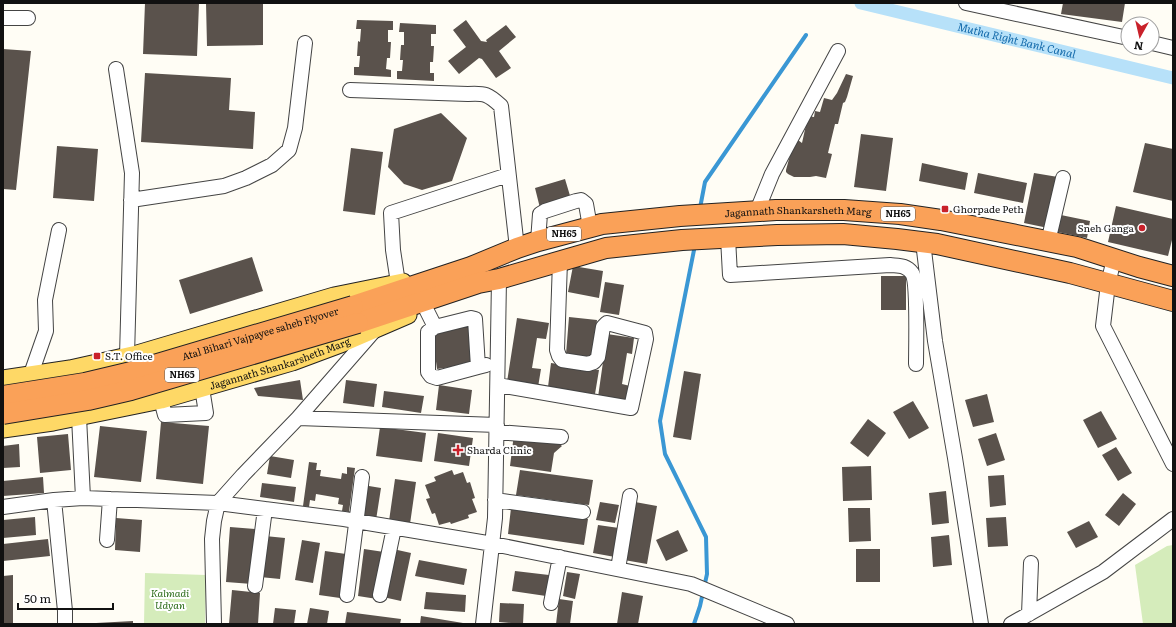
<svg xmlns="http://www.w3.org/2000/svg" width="1176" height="627" font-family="Literata,serif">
<rect width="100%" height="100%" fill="#fffdf5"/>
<path fill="#d5ecbb" d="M 1173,545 L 1173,624 L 1143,624 L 1135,565 L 1167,546 Z
M 145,573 L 206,575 L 205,624 L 144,624 Z"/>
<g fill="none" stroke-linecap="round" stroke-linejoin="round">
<path stroke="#3a97d4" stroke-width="4" d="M 700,208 L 705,182 L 806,35
M 694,624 L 700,606 L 707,574 L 706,537 L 665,454 L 660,421 L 695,245"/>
<path stroke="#b7e1f9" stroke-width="13" id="s1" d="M 861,3 L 1173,78"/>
</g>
<path fill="#5a524c" d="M 145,3 L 199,3 L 197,56 L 143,54 Z
M 206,3 L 263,3 L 263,45 L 207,46 Z
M 1063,3 L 1125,3 L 1122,22 L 1061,14 Z
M 357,20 L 393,21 L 393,30 L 388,30 L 388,42 L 391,42 L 390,58 L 387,58 L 386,69 L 391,70 L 391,77 L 354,75 L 354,67 L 359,67 L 360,56 L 357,56 L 358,41 L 360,42 L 361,29 L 356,29 Z
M 466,20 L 481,41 L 487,42 L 486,40 L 506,25 L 516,37 L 499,51 L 511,68 L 496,78 L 482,59 L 479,58 L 459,74 L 448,61 L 466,47 L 453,30 Z
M 400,23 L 436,25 L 436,34 L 431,34 L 431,46 L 434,46 L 433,62 L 430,62 L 430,73 L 434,73 L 434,81 L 397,79 L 397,71 L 402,71 L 403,60 L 400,60 L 401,45 L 404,45 L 404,32 L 399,32 Z
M 3,49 L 31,51 L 16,190 L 3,189 Z
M 145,73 L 231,78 L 229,110 L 255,112 L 253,149 L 141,142 Z
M 846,74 L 853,76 L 847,97 L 845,102 L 843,103 L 838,124 L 835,124 L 828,153 L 832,154 L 826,178 L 816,176 L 810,177 L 794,177 L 788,174 L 786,172 L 786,170 L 789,159 L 792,150 L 798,140 L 802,143 L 808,116 L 814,117 L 815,111 L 820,112 L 824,98 L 832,100 L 837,93 Z
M 441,113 L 467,138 L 452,181 L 422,190 L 404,184 L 388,167 L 394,129 Z
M 861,134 L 893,138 L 886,191 L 854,187 Z
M 1145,143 L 1173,149 L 1173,201 L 1133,192 Z
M 57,146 L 98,149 L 94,201 L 53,198 Z
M 351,148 L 383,152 L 375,215 L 343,211 Z
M 922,163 L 968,173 L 965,190 L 919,181 Z
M 978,173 L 1027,183 L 1023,203 L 974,193 Z
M 1034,173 L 1058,177 L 1048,228 L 1024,223 Z
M 565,179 L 571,199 L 540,208 L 535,188 Z
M 1116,206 L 1173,219 L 1173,236 L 1168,256 L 1108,242 Z
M 1056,214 L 1090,221 L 1087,238 L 1053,231 Z
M 252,257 L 263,291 L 190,314 L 179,280 Z
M 573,266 L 603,271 L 599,298 L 568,292 Z
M 881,276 L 906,276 L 906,310 L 881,310 Z
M 605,282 L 624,285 L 619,315 L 600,312 Z
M 569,317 L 597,320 L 593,357 L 566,354 Z
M 517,318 L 549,323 L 546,339 L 537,338 L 532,368 L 541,369 L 538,387 L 507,382 Z
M 468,327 L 473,364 L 437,369 L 432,332 Z
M 607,334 L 634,338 L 632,354 L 627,353 L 622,384 L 630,386 L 627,402 L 598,397 Z
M 551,363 L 599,370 L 595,394 L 548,387 Z
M 684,371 L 701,374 L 691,440 L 673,437 Z
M 300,380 L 303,400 L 258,396 L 254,388 Z
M 346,380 L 377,384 L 374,407 L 343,403 Z
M 439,385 L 472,390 L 469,414 L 436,410 Z
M 384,391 L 424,396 L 421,413 L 382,407 Z
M 987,394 L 994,422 L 973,427 L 965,400 Z
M 913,401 L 929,428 L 909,439 L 893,412 Z
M 1101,411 L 1117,439 L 1098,448 L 1083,420 Z
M 868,419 L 886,433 L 868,457 L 850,443 Z
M 161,422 L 209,426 L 203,484 L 156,479 Z
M 100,426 L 147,431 L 141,482 L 94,477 Z
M 380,427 L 426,433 L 422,462 L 376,456 Z
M 438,433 L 473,438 L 469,466 L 434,461 Z
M 996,433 L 1005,460 L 987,466 L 978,439 Z
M 68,434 L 71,470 L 40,473 L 37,437 Z
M 514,434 L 555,440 L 562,446 L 554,453 L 551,472 L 510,466 Z
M 19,444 L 20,467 L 3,468 L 3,446 Z
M 1116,447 L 1132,473 L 1118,481 L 1102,455 Z
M 270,456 L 294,460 L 291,478 L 267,474 Z
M 309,462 L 317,463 L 316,470 L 321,470 L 320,476 L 341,479 L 342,473 L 347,474 L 347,467 L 355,468 L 349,512 L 342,511 L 343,505 L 338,504 L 339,498 L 316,494 L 315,501 L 310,500 L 309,507 L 303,506 Z
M 871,466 L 872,500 L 843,501 L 842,467 Z
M 452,470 L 454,475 L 463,472 L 467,483 L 470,482 L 475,498 L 472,499 L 477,512 L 468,515 L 469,518 L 451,524 L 450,522 L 439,525 L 435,513 L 432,514 L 426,499 L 430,498 L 425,485 L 436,481 L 434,477 Z
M 520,470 L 593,480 L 589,505 L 516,495 Z
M 1004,475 L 1006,505 L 990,507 L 988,476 Z
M 43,477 L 44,493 L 3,496 L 3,481 Z
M 395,479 L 416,482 L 410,524 L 389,521 Z
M 262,483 L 296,487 L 294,502 L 260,497 Z
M 363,485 L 381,488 L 376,520 L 358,517 Z
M 946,491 L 949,523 L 932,525 L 929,493 Z
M 1123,493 L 1136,504 L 1119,526 L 1105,515 Z
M 600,502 L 619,505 L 615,523 L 596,520 Z
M 635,502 L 657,506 L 647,564 L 624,560 Z
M 511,508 L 588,519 L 584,545 L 508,534 Z
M 848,508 L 870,508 L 871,541 L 849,542 Z
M 35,517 L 36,535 L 3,538 L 3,520 Z
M 1006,517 L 1008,546 L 988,547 L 986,518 Z
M 116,518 L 142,520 L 140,552 L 115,550 Z
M 1089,521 L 1098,537 L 1076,548 L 1067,532 Z
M 598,525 L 619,528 L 615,557 L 593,553 Z
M 230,527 L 255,529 L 252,584 L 226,582 Z
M 678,530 L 688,551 L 666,561 L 656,540 Z
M 949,535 L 952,565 L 933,567 L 931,537 Z
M 265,536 L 285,538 L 280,579 L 260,577 Z
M 48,539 L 50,556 L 3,561 L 3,544 Z
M 302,540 L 320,543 L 313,583 L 295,580 Z
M 364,549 L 384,552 L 377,599 L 358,596 Z
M 393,549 L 411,553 L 401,601 L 383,597 Z
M 856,549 L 880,549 L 880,582 L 856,582 Z
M 325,551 L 346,554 L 340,598 L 319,595 Z
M 419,560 L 467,569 L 464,585 L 415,576 Z
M 515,571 L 549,575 L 546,596 L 512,591 Z
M 567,572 L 580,574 L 575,599 L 563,596 Z
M 13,575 L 13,624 L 3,624 L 3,576 Z
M 232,590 L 260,593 L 258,624 L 229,624 Z
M 426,592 L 466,595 L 465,612 L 424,609 Z
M 622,592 L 643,596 L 638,624 L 617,624 Z
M 559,599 L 573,601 L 570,624 L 556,624 Z
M 500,603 L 524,604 L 523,624 L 499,622 Z
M 275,608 L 296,610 L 294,624 L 273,624 Z
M 310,608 L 329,611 L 327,624 L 307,624 Z
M 347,612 L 401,619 L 400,624 L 345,624 Z
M 421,616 L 463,623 L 463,624 L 420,624 Z
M 133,621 L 133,624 L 96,624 L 96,623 Z"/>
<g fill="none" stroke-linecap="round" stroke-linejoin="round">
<defs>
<path id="minor" d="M 966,3 L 1128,38
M 3,18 L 28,18
M 1152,43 L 1173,48
M 116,69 L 132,173 L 127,356
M 350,90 L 468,94 C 485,93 488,94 501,106 L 517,248
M 131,200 L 224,186 L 246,178 L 272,165 L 289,150 L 295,128 L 305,43
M 757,211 L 772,174 L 838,51
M 728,238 L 730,275 L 890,265 C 899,266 906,265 912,273 C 918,282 916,350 916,364
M 538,241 L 540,214 L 545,211 L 576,201 L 581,200 L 586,204 L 590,227
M 923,242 L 935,341 L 955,458 L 981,624
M 1048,242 L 1063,178
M 1114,259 L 1108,284 L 1103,326 L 1173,464
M 398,283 L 393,250 L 391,213 L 508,175
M 425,307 L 435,327 L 428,332 L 428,372 L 431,376 L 437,378 L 478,367
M 435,327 L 471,318 L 475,319 L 478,367 L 486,365
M 31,374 L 46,331 L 45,300 L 59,230
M 498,385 L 631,408 L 646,339 L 645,333 L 607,323 L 603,327 L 598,357 L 594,362 L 588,364 L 562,360 L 559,356 L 557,350 L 560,261
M 161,400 L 165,415 L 206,413 L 202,388
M 77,407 L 79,417 L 83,498
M 298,418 L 497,425
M 497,432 L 561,437
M 54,500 L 65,611 L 65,624
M 495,500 L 583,512
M 3,507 L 54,500 L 83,498 L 218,503 L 344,519 L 493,544 L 691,584 L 787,624
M 107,540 L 110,499
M 618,569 L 630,496
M 255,586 L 265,509
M 347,595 L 362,477
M 380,595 L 394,528
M 551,603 L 560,557
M 1029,614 L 1031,563
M 214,624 L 212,539 L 214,521 L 218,503 L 243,475 L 298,418 L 374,331
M 483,624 L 495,518 L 499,279
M 1011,624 L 1103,572 L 1173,519"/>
<g id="major">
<path d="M 3,379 L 70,369 L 137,354 L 334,296 L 403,282"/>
<path id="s2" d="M 3,429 L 53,422 L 161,400 L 292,362 L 343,343 L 408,315"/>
</g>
<g id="highway">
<path id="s3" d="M 353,306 L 471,267 L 517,248 L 538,241 L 602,224 L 680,216 L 776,210 L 844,210 L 900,214 L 941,220 L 1077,247 L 1139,267 L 1173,276"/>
<path d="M 358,323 L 478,283 L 499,279 L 606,248 L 682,240 L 777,235 L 843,234 L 897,239 L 937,244 L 1070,273 L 1173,301"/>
</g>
</defs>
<use href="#minor" stroke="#444" stroke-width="16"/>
<use href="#major" stroke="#222" stroke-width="19"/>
<use href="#highway" stroke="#222" stroke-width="22"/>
<use href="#minor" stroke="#fff" stroke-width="14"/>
<use href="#major" stroke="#fed866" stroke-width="17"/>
<use href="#highway" stroke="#faa158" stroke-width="20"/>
<defs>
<g id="highway-bridge">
<path id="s4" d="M 3,396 L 85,383 L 127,373 L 353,306"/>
<path d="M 3,414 L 88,400 L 131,390 L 358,323"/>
</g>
</defs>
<use href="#highway-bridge" stroke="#222" stroke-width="22" stroke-linecap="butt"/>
<use href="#highway-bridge" stroke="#faa158" stroke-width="20"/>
</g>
<g fill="#c9212a" stroke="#fff" stroke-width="1.5">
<rect x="941" y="205" width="8" height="8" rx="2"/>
<circle cx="1142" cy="228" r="4"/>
<rect x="93" y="352" width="8" height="8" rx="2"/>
<path d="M456 444h4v4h4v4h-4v4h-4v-4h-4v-4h4z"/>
</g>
<g text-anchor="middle" stroke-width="4" stroke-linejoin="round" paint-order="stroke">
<g fill="#fff" stroke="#585858" stroke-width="1">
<rect x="881" y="207" width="34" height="14" rx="3"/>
<rect x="547" y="227" width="34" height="14" rx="3"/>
<rect x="165" y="368" width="34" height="14" rx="3"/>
</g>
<g font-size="9" font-weight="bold" fill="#111">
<text x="898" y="217">NH65</text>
<text x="564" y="237">NH65</text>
<text x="182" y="378">NH65</text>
</g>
<g font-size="10" fill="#111" stroke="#fff" text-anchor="start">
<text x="953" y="213">Ghorpade Peth</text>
<text x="1134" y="232" text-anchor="end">Sneh Ganga</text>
<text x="105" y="360">S.T. Office</text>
<text x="467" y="454">Sharda Clinic</text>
</g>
<g font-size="10" fill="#111" stroke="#fff">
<text dy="4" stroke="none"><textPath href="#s3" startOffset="459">Jagannath Shankarsheth Marg</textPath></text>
<text dy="4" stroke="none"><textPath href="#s4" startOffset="265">Atal Bihari Vajpayee saheb Flyover</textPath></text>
<text dy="4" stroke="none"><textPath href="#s2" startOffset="285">Jagannath Shankarsheth Marg</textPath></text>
</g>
<g font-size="10" font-style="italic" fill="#2e6d1c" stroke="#fff">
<text x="170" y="597">Kalmadi<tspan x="170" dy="12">Udyan</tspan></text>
</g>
<g font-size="11" font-style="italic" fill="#1269aa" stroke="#fff">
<text dy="4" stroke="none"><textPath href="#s1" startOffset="160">Mutha Right Bank Canal</textPath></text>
</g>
</g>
<rect width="1176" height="627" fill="none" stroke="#111111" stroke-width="8"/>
<g transform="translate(1140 36) rotate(188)"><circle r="19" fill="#ffffff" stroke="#a0a0a0"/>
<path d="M0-3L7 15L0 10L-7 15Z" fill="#c9212a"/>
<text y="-6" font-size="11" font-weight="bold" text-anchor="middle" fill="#111111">N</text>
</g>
<path d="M18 603v6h95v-6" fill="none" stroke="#111111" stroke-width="2"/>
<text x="24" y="603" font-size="12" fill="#111111" stroke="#ffffff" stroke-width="3" paint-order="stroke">50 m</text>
</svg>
